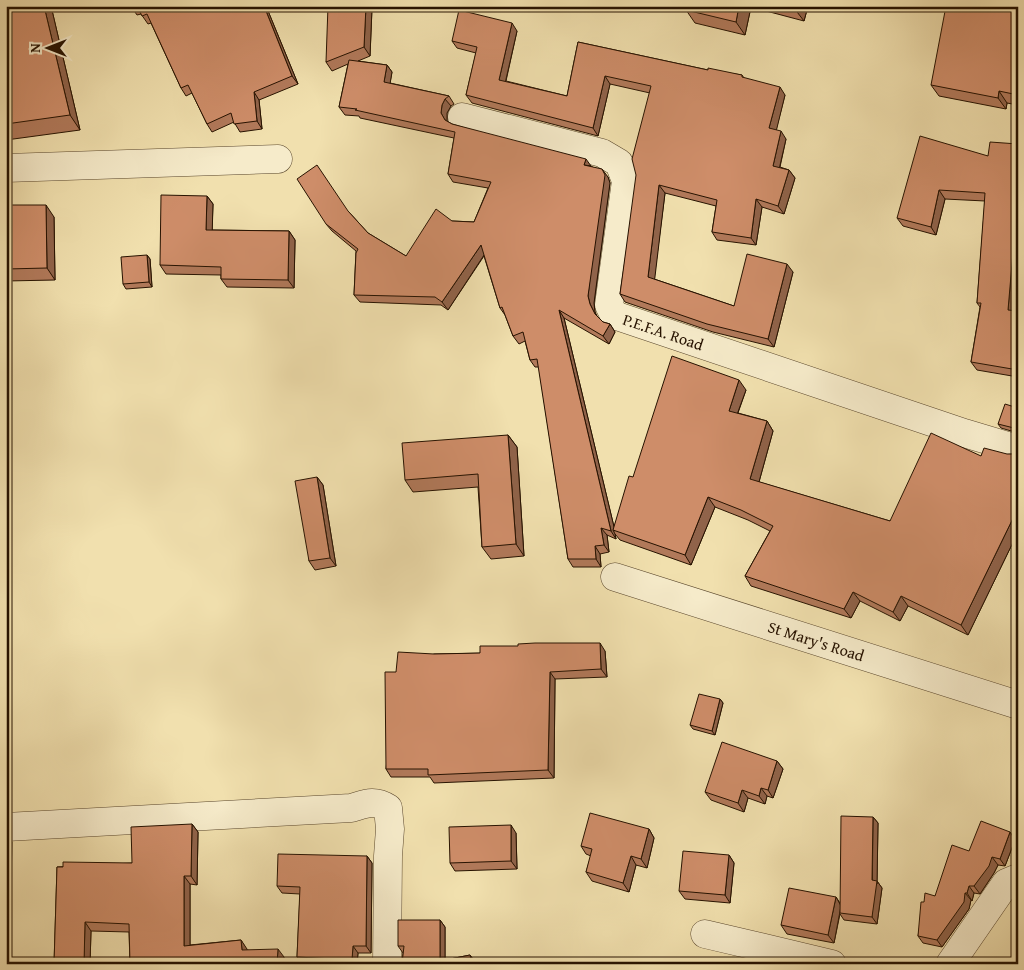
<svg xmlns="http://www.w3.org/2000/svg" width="1024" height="970" font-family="'Gentium Book Plus',serif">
<rect width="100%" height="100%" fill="#f1e0ae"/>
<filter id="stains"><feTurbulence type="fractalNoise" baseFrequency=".004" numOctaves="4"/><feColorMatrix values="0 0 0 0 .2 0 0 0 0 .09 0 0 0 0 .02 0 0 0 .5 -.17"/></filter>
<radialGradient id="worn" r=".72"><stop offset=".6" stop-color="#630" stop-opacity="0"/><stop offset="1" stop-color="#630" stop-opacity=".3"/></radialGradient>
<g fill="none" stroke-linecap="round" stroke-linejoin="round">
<defs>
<g id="minor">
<path id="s1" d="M 462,117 L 602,153 L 619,163 L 626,181 L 609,305 L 614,315 L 964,433 L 1018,449"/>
<path d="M 6,168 L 278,159"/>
<path id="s2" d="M 615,577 L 1018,705"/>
<path d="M 6,827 L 351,808 C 365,804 374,799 388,808 L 390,829 L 388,856 L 387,964"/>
<path d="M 705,934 L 832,964"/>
<path d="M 950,964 L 1006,883 L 1018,878"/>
</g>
</defs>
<use href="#minor" stroke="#59462c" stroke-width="29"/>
<use href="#minor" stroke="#f6ebca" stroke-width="28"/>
</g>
<path fill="#b1795a" stroke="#261200" d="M 6,6 L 51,6 L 80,130 L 6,140 Z
M 131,6 L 266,6 L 298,84 L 259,100 L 262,129 L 240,132 L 234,122 L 212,132 L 207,124 L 192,93 L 186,96 L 181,88 L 151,23 L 148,24 L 141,14 L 137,15 Z
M 366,6 L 370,6 L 372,8 L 370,56 L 358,61 L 387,65 L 392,72 L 390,83 L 449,96 L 454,104 L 451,106 L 447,113 L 447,121 L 452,124 L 591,166 L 608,177 L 610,183 L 594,303 L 595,312 L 597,317 L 603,322 L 610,324 L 615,332 L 609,344 L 564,318 L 614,527 L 633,477 L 746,390 L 738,413 L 767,421 L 773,431 L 759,482 L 890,521 L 981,456 L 1015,454 L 1018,458 L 1018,532 L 968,635 L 908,606 L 900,621 L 860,601 L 851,618 L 751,586 L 745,576 L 770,531 L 748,520 L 715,507 L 691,565 L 620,540 L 615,534 L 616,539 L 607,535 L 609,552 L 600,554 L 601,567 L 573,567 L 568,559 L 539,367 L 535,367 L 530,360 L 525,341 L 519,344 L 513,336 L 505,315 L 500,308 L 484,256 L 448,310 L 441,305 L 360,302 L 354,295 L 356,251 L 332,231 L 326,224 L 349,212 L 368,233 L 406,256 L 452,221 L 474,222 L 488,188 L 453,182 L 448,174 L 454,138 L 360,118 L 359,116 L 345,115 L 339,107 L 348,64 L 332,71 L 326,62 Z
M 686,6 L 808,6 L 804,21 L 751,7 L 745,35 L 695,23 L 686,10 Z
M 1018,6 L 1018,105 L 1007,103 L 1006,109 L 939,96 L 931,85 Z
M 517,31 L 506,81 L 567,96 L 578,42 L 708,70 L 742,75 L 744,78 L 785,95 L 776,130 L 786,139 L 780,167 L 789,170 L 795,178 L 784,214 L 762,207 L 756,245 L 717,240 L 712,232 L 716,206 L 665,193 L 654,279 L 734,306 L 793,272 L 774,347 L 713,332 L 625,302 L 620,294 L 650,93 L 610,84 L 598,136 L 472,103 L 466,95 L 476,53 L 457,48 L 452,41 Z
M 988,156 L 1018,272 L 1015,311 L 1018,311 L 1018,377 L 977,370 L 971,362 L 980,307 L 977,303 L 985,201 L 945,199 L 936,235 L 903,226 L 897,218 Z
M 207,196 L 213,204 L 212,230 L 289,231 L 295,240 L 294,288 L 227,287 L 221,279 L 221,275 L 166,274 L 160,265 Z
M 6,205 L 54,217 L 55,280 L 6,281 Z
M 147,255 L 150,259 L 152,287 L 126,289 L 123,284 Z
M 1018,408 L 1018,433 L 1001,428 L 998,424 Z
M 508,435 L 517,447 L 524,556 L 491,559 L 482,547 L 478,487 L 413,492 L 405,480 Z
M 317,477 L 323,485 L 336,566 L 315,570 L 309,561 Z
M 605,651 L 607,677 L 555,679 L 554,778 L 434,783 L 430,777 L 391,777 L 386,769 L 396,672 L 434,654 Z
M 720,699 L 723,703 L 715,735 L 693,729 L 690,725 Z
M 777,761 L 783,769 L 773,798 L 767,796 L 765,804 L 748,798 L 744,812 L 711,800 L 705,792 Z
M 873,817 L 878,823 L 877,881 L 882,888 L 877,924 L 844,920 L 840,914 L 834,943 L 787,934 L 781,925 L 836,897 L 840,903 Z
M 192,824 L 198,832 L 197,885 L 190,884 L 190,945 L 241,940 L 247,950 L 284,957 L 283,964 L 130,964 L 129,932 L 91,931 L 90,964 L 54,964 L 57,867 L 132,863 Z
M 649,829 L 654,838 L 647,868 L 636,865 L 629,892 L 592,881 L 586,872 L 591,856 L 586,854 L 581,846 Z
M 1010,832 L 1015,840 L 1005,866 L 998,865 L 994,873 L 980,894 L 974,893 L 972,901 L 971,900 L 969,909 L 942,947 L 923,943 L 918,936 L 924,902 L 935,896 L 969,851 Z
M 516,833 L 517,869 L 455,871 L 450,863 Z
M 729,855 L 734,863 L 730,903 L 685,899 L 679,891 Z
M 367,856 L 372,863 L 371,953 L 358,953 L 357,964 L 302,964 L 297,957 L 300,894 L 282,893 L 277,886 Z
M 440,920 L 445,927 L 445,960 L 470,955 L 475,962 L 402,964 L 403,953 L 398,946 Z"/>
<path fill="#90634a" stroke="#261200" d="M 44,6 L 51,6 L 80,130 L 70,115 Z
M 264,6 L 266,6 L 298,84 L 292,76 Z
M 366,6 L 370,6 L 372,8 L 370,56 L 364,47 Z
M 739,6 L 751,7 L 745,35 L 736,22 Z
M 795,6 L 808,6 L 804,21 L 794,8 Z
M 512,23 L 517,31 L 504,88 L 499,80 Z
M 387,65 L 392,72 L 389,90 L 384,82 Z
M 605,76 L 610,84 L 598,136 L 593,128 Z
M 780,87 L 785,95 L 775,136 L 769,128 Z
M 999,91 L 1007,103 L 1006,109 L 998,98 Z
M 254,92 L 259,100 L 262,129 L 257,121 Z
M 445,99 L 451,106 L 447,113 L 447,121 L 445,120 L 441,113 L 442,105 Z
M 781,131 L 786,139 L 778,174 L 773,166 Z
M 586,159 L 591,166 L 584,165 Z
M 602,169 L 608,177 L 610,183 L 594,303 L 595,312 L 600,322 L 595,314 L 590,304 L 588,296 Z
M 789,170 L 795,178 L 784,214 L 778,206 Z
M 659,185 L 665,193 L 654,285 L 648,277 Z
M 939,190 L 945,199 L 936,235 L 931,227 Z
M 1018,194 L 1018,272 L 1014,318 L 1008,310 Z
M 207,196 L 213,204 L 212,238 L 206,230 Z
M 756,199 L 762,207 L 756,245 L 751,238 Z
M 46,205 L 54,217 L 55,280 L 47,268 Z
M 289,231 L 295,240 L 294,288 L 288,280 Z
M 481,245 L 486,252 L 448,310 L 442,302 Z
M 147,255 L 150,259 L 152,287 L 149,282 Z
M 787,264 L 793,272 L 774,347 L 768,339 Z
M 559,310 L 564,318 L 615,531 L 613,530 L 615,534 L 616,539 L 611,531 Z
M 610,324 L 615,332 L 609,344 L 603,336 Z
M 739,380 L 746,390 L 735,420 L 729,411 Z
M 767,421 L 773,431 L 757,489 L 750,479 Z
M 508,435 L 517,447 L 524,556 L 516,544 Z
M 1015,454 L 1018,458 L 1018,464 L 1014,458 Z
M 317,477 L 323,485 L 336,566 L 330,558 Z
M 708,497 L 715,507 L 691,565 L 685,555 Z
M 1018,508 L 1018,532 L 968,635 L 961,625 Z
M 601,528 L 607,535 L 609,552 L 604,545 Z
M 595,546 L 600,554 L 601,567 L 596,559 Z
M 853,592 L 860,601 L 851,618 L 844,609 Z
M 901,596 L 908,606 L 900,621 L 893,612 Z
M 600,643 L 605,651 L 607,677 L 601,669 Z
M 550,672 L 555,679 L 554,778 L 548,770 Z
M 720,699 L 723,703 L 715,735 L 712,731 Z
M 777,761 L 783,769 L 773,798 L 768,790 Z
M 761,788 L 767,796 L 765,804 L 759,796 Z
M 742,790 L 748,798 L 744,812 L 738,803 Z
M 873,817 L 878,823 L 877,884 L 877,881 L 882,888 L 877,924 L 872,917 Z
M 192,824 L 198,832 L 197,885 L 191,876 Z
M 511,825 L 516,833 L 517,869 L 511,861 Z
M 649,829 L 654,838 L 647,868 L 641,859 Z
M 1010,832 L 1015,840 L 1005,866 L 1000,859 Z
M 6,835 L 12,842 L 9,961 L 6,958 Z
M 729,855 L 734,863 L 730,903 L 725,895 Z
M 367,856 L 372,863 L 371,953 L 366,946 Z
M 631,856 L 636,865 L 629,892 L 623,883 Z
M 992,857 L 998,865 L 994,873 L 980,894 L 974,886 Z
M 184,876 L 190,884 L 190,954 L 184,946 Z
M 969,886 L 974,893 L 972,901 L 967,893 Z
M 965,893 L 971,900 L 969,909 L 942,947 L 937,940 Z
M 836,897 L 841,906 L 834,943 L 828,935 Z
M 440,920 L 445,927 L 445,964 L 440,961 Z
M 85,922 L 91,931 L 90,964 L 84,964 Z
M 241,940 L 247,949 L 248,958 L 242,950 Z
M 353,946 L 358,953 L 357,964 L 355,964 L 352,960 Z
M 278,949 L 284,957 L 283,964 L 277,964 Z
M 470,955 L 475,962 L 476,964 L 472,964 Z"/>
<path fill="#ce8d69" stroke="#261200" d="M 6,6 L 44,6 L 70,115 L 6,124 Z
M 137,6 L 264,6 L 292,76 L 254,92 L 257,121 L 234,124 L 231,113 L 207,124 L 188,85 L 181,88 L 147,14 L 142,16 Z
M 328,6 L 366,6 L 364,47 L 326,62 Z
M 686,6 L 739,6 L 736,22 L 686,10 Z
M 946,6 L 1018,6 L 1018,95 L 999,91 L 998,98 L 931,85 Z
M 459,10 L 512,23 L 499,80 L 567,96 L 578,42 L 708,70 L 708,68 L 742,75 L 742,77 L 780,87 L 769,128 L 781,131 L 773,166 L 789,170 L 778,206 L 756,199 L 751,238 L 712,232 L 717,200 L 659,185 L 648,277 L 734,306 L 747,254 L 787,264 L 768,339 L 707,324 L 620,294 L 636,175 L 632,159 L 651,86 L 605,76 L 593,128 L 466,95 L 477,47 L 452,41 Z
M 349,60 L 387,65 L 384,82 L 449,96 L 445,99 L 442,105 L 441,113 L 445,120 L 452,124 L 586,159 L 584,165 L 602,169 L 605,175 L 588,296 L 590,304 L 595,314 L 603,322 L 610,324 L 603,336 L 559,310 L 611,531 L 601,528 L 604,545 L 595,546 L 596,559 L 568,559 L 537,359 L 530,360 L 523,332 L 513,336 L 502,307 L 500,308 L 481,245 L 442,302 L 435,297 L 354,295 L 356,253 L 358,249 L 326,224 L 297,179 L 317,165 L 348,211 L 368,233 L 406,256 L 436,209 L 452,221 L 474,222 L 491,182 L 448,174 L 455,132 L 355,110 L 357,109 L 339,107 Z
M 920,136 L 988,156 L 990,142 L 1018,144 L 1018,194 L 1008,310 L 1018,311 L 1018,370 L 971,362 L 981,303 L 977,303 L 985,193 L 939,190 L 931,227 L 897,218 Z
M 161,195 L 207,196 L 206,230 L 289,231 L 288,280 L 221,279 L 221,267 L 160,265 Z
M 6,205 L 46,205 L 47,268 L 6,269 Z
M 147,255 L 149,282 L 123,284 L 121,257 Z
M 672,356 L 739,380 L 729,411 L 767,421 L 750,479 L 890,521 L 931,433 L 981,456 L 984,448 L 1007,454 L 1015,454 L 1014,458 L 1018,460 L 1018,508 L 961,625 L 901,596 L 893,612 L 853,592 L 844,609 L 745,576 L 773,526 L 741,510 L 708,497 L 685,555 L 613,530 L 629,476 L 633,477 Z
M 1005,404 L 1018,408 L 1018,429 L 998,424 Z
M 508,435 L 516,544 L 482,547 L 478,474 L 405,480 L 402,443 Z
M 317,477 L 330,558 L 309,561 L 295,481 Z
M 535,643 L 600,643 L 601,669 L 550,672 L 548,770 L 428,775 L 428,769 L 386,769 L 385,672 L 396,672 L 398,652 L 434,654 L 480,653 L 480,646 L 518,646 L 518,644 Z
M 699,694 L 720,699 L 712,731 L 690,725 Z
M 722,742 L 777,761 L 768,790 L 761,788 L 759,796 L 742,790 L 738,803 L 705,792 Z
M 590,813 L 649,829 L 641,859 L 631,856 L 623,883 L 586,872 L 592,849 L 581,846 Z
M 841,816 L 873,817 L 872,880 L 877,881 L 872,917 L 840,913 Z
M 981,821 L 1010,832 L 1000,859 L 992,857 L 989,866 L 974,886 L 969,886 L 967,893 L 965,893 L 964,902 L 937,940 L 918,936 L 921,902 L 924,902 L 925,893 L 935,896 L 952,845 L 969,851 Z
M 192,824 L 191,876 L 184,876 L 184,946 L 241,940 L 242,950 L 278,949 L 277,964 L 130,964 L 129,924 L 85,922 L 84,964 L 54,964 L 57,867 L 63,867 L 63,862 L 132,863 L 131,827 Z
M 511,825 L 511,861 L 450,863 L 449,827 Z
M 683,851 L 729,855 L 725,895 L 679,891 Z
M 278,854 L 367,856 L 366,946 L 353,946 L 352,960 L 297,957 L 300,887 L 277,886 Z
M 789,888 L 836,897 L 828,935 L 781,925 Z
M 398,920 L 440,920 L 440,961 L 470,955 L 472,964 L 402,964 L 404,946 L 398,946 Z"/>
<g text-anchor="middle" stroke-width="4" stroke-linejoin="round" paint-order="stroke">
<g font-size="16" fill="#261200" stroke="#f6ebca">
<text dy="6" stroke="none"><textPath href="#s1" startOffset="372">P.E.F.A. Road</textPath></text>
<text dy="6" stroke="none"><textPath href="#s2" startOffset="211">St Mary's Road</textPath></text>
</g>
</g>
<rect width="1024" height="970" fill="none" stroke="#f1e0ae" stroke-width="25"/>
<rect x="8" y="8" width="1009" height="955" fill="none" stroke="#261200" stroke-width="2.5"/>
<rect x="12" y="12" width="999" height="945" fill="none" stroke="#261200"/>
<g transform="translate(48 48) rotate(270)" stroke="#f6ebca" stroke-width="4" paint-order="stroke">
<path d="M0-4L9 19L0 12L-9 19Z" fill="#261200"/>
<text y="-8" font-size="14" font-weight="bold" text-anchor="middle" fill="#261200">N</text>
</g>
<rect width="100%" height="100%" filter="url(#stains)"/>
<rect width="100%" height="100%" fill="url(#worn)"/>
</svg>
